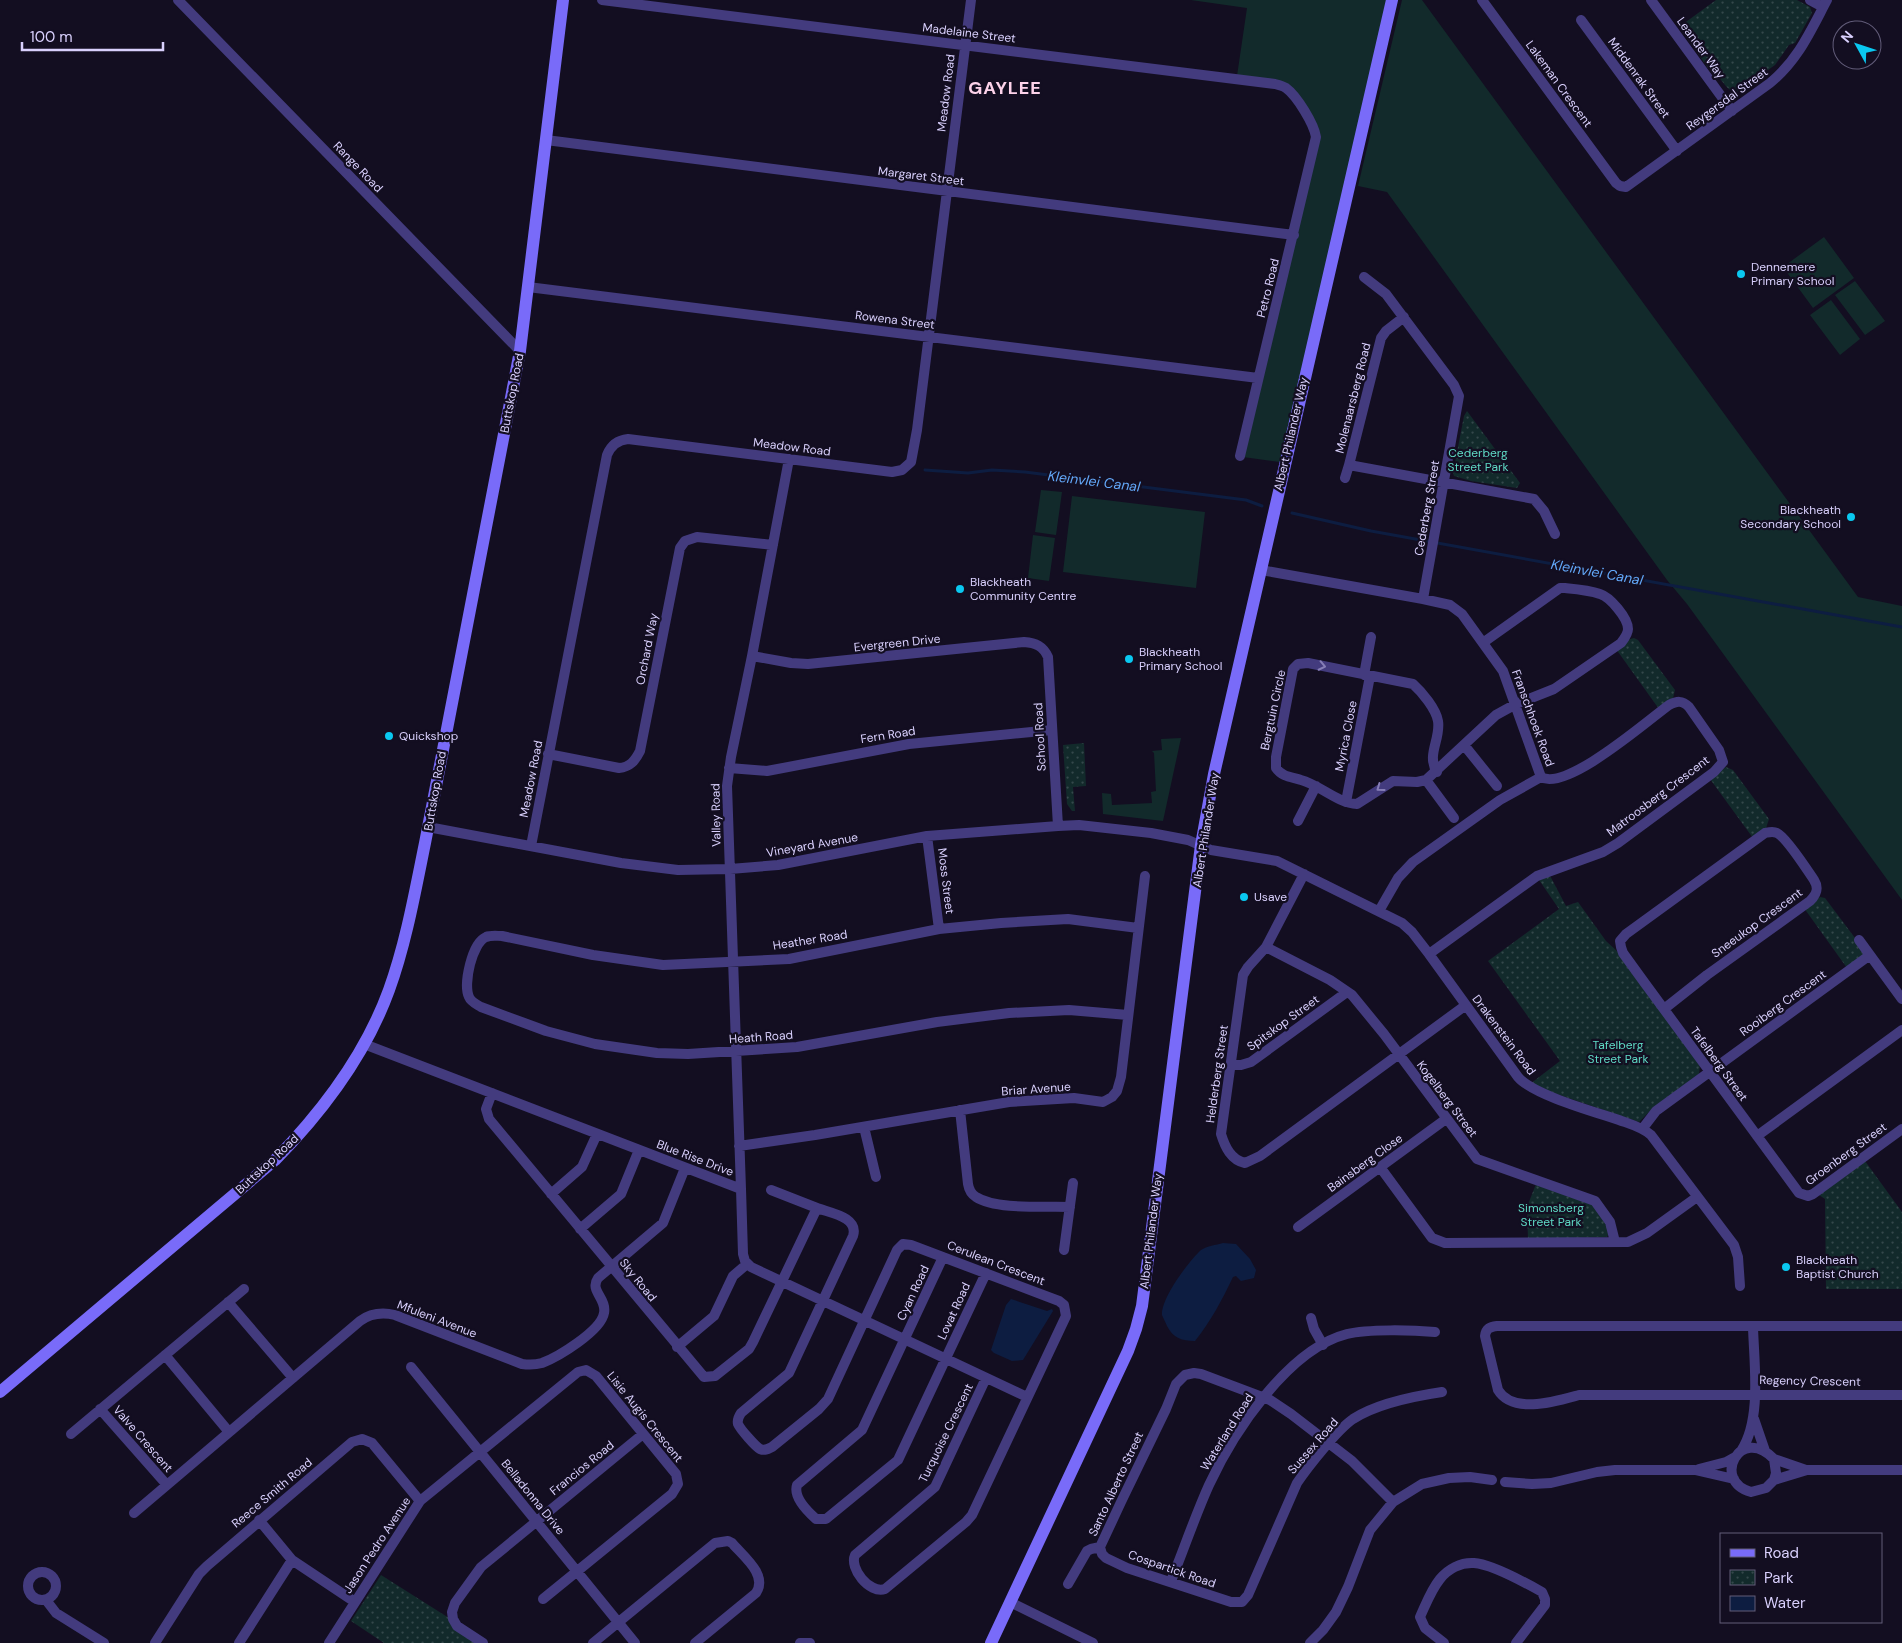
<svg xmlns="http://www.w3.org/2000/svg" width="1902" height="1643" font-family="'DM Sans',sans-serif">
<defs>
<pattern id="park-dots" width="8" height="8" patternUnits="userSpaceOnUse" patternTransform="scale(1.25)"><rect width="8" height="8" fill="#122a2b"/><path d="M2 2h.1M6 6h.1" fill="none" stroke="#34484b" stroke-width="1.8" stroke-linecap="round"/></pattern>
</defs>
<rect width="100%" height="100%" fill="#130e21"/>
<path fill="#122a2b" d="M 1191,0 L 1389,0 L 1280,462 L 1243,457 L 1319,142 L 1297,94 L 1237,76 L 1247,8 Z
M 1402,0 L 1422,0 L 1858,597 L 1902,606 L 1902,900 L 1687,604 L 1667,580 L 1387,192 L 1358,186 Z
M 1824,237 L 1854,278 L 1813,308 L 1783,267 Z
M 1855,281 L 1885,321 L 1865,335 L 1835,295 Z
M 1831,300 L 1860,339 L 1840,355 L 1810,315 Z
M 1041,490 L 1062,492 L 1056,535 L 1035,532 Z
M 1072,496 L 1205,512 L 1196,588 L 1063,572 Z
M 1033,535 L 1055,538 L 1049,581 L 1028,578 Z
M 1181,738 L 1163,821 L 1103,814 L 1102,793 L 1111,794 L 1112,805 L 1152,803 L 1151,792 L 1156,791 L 1154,753 L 1152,751 L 1162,750 L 1161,739 Z"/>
<path fill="url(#park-dots)" d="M 1716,0 L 1797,0 L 1810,7 L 1812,13 L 1795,43 L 1789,45 L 1775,65 L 1736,93 C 1724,89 1720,74 1708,68 L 1679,27 Z
M 1467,411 L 1520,483 L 1517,488 L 1471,481 L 1454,476 L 1453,473 L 1464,416 Z
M 1634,638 L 1638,640 L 1675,690 L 1673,698 L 1659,709 L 1616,649 L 1630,639 Z
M 1084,743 L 1086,786 L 1073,787 L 1075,811 L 1072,811 L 1067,804 L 1063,745 Z
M 1726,767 L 1733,770 L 1769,819 L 1766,828 L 1753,838 L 1710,779 Z
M 1548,872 L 1566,906 L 1578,902 L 1606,941 L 1618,952 L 1700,1065 L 1699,1074 L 1651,1110 L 1639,1122 L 1539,1088 L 1530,1084 L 1560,1061 L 1488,961 L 1559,909 L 1537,877 Z
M 1820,897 L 1825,898 L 1864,950 L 1863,955 L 1847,968 L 1804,908 Z
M 1865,1161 L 1902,1212 L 1902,1289 L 1826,1289 L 1825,1199 L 1819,1195 Z
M 1536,1184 L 1595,1205 L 1607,1222 L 1609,1233 L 1607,1237 L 1528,1239 L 1527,1207 Z
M 381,1575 L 449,1618 L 476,1643 L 384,1643 L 351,1621 Z"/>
<path fill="#0d1d41" d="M 1223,1243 L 1236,1244 L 1250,1259 L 1256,1270 L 1254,1278 L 1241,1281 L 1236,1276 L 1233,1277 C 1222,1300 1211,1321 1195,1341 C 1182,1341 1173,1338 1167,1326 C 1166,1323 1163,1318 1162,1315 C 1161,1298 1189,1261 1201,1250 C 1207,1246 1216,1245 1223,1243 Z
M 1011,1299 L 1047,1311 L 1052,1309 L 1053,1311 L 1023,1360 L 1012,1361 L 994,1353 L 991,1350 L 1006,1305 Z"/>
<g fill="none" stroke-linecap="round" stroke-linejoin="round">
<path stroke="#0d1d41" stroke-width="3" d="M 925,470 L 968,473 L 992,470 L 1025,472 L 1246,500 L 1262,506
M 1292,513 L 1371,531 L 1902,627"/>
<path stroke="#433b7e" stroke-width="10" d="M 178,0 L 520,351
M 602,0 L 1275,84 C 1279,85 1283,86 1286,88 C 1297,96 1314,124 1316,137 L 1240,456
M 1482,0 L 1616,183 L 1620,186 L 1626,187 L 1770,83 C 1798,60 1810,32 1827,0
M 1651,0 L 1732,111
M 1810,0 L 1823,7
M 1581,20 L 1677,151
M 546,140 L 1294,235
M 1364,277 L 1386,294 L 1454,385 L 1459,396 L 1423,599
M 528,287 L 1258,378
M 1404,317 L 1386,331 L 1381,338 L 1349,465 L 1534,499 L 1544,511 L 1555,534
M 1345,478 L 1349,465
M 1261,570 L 1423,599 L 1450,605 L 1462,614 L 1503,671 L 1541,777
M 752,656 L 791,663 L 808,664 L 1024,642 C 1036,643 1043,646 1048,657 L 1058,826
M 1364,675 L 1371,637
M 1464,745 L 1497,786
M 548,754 L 619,768 C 630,767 635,761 640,751 L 680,548 L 685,541 L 697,537 L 773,545
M 729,768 L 767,771 L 909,744 L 1052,730
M 1437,772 C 1426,755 1441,739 1438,721 C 1436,709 1422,692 1413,684 L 1308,663 L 1298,664 L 1293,669 L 1276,757 L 1276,768 C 1282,777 1292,777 1301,780 C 1320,785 1337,803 1357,804 L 1393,781 L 1417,782 L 1426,780 L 1496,715 L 1516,704 L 1554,689 L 1621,643 C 1624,639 1628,634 1628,629 C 1628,618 1610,597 1600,594 C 1589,590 1576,589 1565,588 L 1560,588 L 1553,593 L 1484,642
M 1426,780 L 1454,818
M 1346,802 L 1370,676
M 1298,821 L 1316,786
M 428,827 L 621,863 L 678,870 L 730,869 L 778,865 L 927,836 L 1058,826 L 1079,825 L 1151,833 L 1188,840 L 1211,850 L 1277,861 L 1402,923 L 1412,932 L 1429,954 L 1518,1077 C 1533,1095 1595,1112 1619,1120 C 1630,1124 1642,1127 1651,1135 L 1734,1245 L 1738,1257 L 1740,1286
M 927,836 L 939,929
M 531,846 L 607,455 C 611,445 618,440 628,439 L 892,472 L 902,470 L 911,462 L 917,430 L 971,0
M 1304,874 L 1266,947 L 1248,967 L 1243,975 L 1221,1134 C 1225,1147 1231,1160 1245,1163 L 1260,1156 L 1466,1005
M 1379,911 L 1398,878 L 1413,862 L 1500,800 L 1541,777
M 1859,940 L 1902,999
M 1266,947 L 1330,980 L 1352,995 L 1384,1034 L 1477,1159 L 1595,1201 L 1610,1222 L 1615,1242
M 1429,954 L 1537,876 L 1603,852 L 1618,843 L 1714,772 L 1723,762 L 1719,750 L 1689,707 C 1682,700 1677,701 1669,705 C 1647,721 1566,792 1541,777
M 1664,1009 L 1707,975 L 1810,901 C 1817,894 1819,888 1814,880 C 1808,871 1786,837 1777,833 C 1773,831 1770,832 1765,833 L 1626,934 L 1620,941 L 1621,947 L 1623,953 L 1644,982 L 1799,1193 L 1808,1196 L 1813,1194 L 1902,1129
M 1128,1015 L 1069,1010 L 1009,1013 L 937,1022 L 797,1047 L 688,1054 L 657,1053 L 595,1044 L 546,1031 L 481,1007 C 476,1004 471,1002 469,997 C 463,984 472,943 486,937 C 491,935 497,936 502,936 L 593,955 L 663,965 L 789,959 L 939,929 L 1001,923 L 1068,919 L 1138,928
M 364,1044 L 741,1189 L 743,1254 L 745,1261 L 751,1267 L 1027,1397
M 1231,1065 L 1241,1065 L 1251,1062 L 1347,992
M 492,1093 L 486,1109 L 489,1119 L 704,1377 L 715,1376 L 749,1349 L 753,1342 L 817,1208 C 830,1213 859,1217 853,1236 L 789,1373 L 741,1413 C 739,1416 737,1420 738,1424 C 740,1429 756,1447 760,1449 C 765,1451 768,1449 772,1447 L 819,1409 L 828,1399 L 897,1250 L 903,1244 L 911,1245 L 1059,1301 L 1064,1305 L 1066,1316 L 972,1515 L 966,1522 L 885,1589 C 869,1594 849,1568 855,1555 L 935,1487 L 986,1378
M 960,1110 L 968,1184 C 969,1190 971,1194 976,1197 C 996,1210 1046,1206 1070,1207
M 864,1127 L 876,1177
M 1643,1128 L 1656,1111 L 1870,955
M 1757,1136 L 1902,1030
M 739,1146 L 815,1135 L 1009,1102 L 1074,1098 L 1103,1102 L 1112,1097 L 1117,1091 L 1121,1077 L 1145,876
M 1380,1167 L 1432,1238 L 1445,1243 L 1628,1242 L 1647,1233 L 1697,1197
M 741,1189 L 727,786 L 731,757 L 752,656 L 789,459
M 771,1190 L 817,1208
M 551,1194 L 582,1167 L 597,1134
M 1298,1227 L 1446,1119
M 580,1229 L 621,1194 L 639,1150
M 1064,1250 L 1073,1183
M 943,1257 L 862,1430 L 797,1485 C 793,1497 807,1511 816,1519 L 826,1519 L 898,1460 L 986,1273
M 228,1302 L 293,1378
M 1311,1318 L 1314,1329 L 1323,1345
M 1902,1326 L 1497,1326 C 1490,1327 1486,1328 1485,1336 L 1498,1390 C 1513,1415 1557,1401 1579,1395 L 1902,1395
M 677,1347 L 714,1316 L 733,1276 L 747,1264
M 165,1355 L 229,1432
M 411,1367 L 635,1643
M 100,1409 L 167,1485
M 1754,1419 L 1765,1451
M 71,1434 L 244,1289
M 1741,1451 C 1762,1420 1754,1363 1753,1327
M 1774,1459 L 1806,1470
M 1699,1469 L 1726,1462 L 1735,1457
M 1774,1480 L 1776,1473 L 1774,1459 C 1740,1424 1711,1481 1751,1492 L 1766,1488 L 1774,1480 L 1807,1470 L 1902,1470
M 1505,1482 L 1532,1484 L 1551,1483 L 1597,1472 L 1615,1470 L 1695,1470 L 1734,1479
M 134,1513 L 360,1321 C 371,1313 382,1312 395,1315 L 522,1364 C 529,1365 535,1365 542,1363 C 558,1357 601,1331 604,1313 C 607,1298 589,1291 598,1278 L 663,1223 L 685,1168
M 259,1520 L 292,1560 L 355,1602
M 1100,1547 L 1102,1554 L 1106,1558 L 1127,1568 L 1231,1602 L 1242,1602 L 1248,1595 L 1297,1483 C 1308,1467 1337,1430 1353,1419 C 1376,1404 1415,1396 1442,1392
M 1100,1547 L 1121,1502 L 1166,1409 L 1176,1384 L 1185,1375 L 1194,1373 L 1201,1374 L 1270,1400 L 1291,1414 L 1352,1461 L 1393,1502
M28 1586a14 14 0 1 1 28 0a14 14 0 1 1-28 0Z
M 1171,1581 C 1184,1549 1195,1516 1209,1485 C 1233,1433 1288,1349 1347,1334 C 1368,1329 1412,1330 1435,1332
M 1068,1584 L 1087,1551 L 1091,1549 L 1100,1547
M 46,1600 L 56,1613 L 104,1643
M 1010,1602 L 1093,1643
M 155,1643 L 199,1574 L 207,1566 L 352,1442 L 362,1439 L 372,1443 L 420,1501
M 239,1643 L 292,1560
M 329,1643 L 420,1501 L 578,1372 L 586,1370 L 596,1376 L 676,1474 L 678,1484 L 672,1494 L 543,1599
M 483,1643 L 457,1626 L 453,1619 L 452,1612 L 455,1603 L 481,1567 L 643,1434
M 593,1643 L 715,1543 L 728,1541 L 732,1543 C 744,1557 768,1575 756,1593 L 695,1643
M 800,1643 L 810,1643
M 1310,1643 L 1323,1630 L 1336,1612 L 1348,1587 L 1370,1530 L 1393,1502 L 1422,1484 L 1449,1478 L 1470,1477 L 1492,1480
M 1444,1643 L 1425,1628 L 1420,1617 C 1426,1604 1431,1590 1440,1579 C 1448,1569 1461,1562 1474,1563 C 1491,1564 1526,1583 1542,1592 L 1545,1599 L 1545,1605 L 1516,1643"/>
<path stroke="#796bf9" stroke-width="12" d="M 0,1392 L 275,1160 C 323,1111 365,1056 389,990 C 406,943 415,892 425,843 L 520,351 L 563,0
M 991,1643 L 1128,1351 L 1136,1329 L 1142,1306 L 1201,845 L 1214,774 L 1392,0"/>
</g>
<defs><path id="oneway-chevron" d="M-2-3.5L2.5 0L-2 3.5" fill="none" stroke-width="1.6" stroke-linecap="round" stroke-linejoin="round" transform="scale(1.25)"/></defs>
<g stroke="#867eb7">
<use href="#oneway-chevron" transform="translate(1322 666) rotate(12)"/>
<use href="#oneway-chevron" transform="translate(1380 788) rotate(144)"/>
</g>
<g fill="#0ac8f0" stroke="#130e21" stroke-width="2">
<circle cx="1741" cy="274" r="5"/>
<circle cx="1851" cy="517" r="5"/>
<circle cx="960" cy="589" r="5"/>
<circle cx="1129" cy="659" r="5"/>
<circle cx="389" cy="736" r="5"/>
<circle cx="1244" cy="897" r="5"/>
<circle cx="1786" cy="1267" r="5"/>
</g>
<g text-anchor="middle" stroke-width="4.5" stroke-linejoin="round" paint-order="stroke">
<g font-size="12" fill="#d9d0fd" stroke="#130e21">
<text transform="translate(969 33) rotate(7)" y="4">Madelaine Street</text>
<text transform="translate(1701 48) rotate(54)" y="4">Leander Way</text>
<text transform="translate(1639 78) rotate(54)" y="4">Middenrak Street</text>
<text transform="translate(1559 84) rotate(54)" y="4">Lakeman Crescent</text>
<text transform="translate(946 93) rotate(-83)" y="4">Meadow Road</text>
<text transform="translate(1727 99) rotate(-36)" y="4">Reygersdal Street</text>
<text transform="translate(358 167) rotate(46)" y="4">Range Road</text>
<text transform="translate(921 176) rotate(7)" y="4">Margaret Street</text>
<text transform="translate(1268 288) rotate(-76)" y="4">Petro Road</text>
<text transform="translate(895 320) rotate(7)" y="4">Rowena Street</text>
<text transform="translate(512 393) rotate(-79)" y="4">Buttskop Road</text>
<text transform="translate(1353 398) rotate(-76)" y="4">Molenaarsberg Road</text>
<text transform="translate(1291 434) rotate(-77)" y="4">Albert Philander Way</text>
<text transform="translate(792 447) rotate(7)" y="4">Meadow Road</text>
<text transform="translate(1427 508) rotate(-80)" y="4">Cederberg Street</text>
<text transform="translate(897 643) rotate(-6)" y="4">Evergreen Drive</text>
<text transform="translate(647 649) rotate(-79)" y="4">Orchard Way</text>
<text transform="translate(1273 710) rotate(-78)" y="4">Bergtuin Circle</text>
<text transform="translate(1533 718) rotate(70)" y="4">Franschhoek Road</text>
<text transform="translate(888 735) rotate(-9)" y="4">Fern Road</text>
<text transform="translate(1346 736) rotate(-79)" y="4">Myrica Close</text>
<text transform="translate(1040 737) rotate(-93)" y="4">School Road</text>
<text transform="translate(531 779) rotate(-79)" y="4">Meadow Road</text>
<text transform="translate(435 791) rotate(-80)" y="4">Buttskop Road</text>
<text transform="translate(1658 796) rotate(-37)" y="4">Matroosberg Crescent</text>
<text transform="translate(716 815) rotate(-91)" y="4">Valley Road</text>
<text transform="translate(1206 830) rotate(-81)" y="4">Albert Philander Way</text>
<text transform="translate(812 845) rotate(-10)" y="4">Vineyard Avenue</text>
<text transform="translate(946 881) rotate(83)" y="4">Moss Street</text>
<text transform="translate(1757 923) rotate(-36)" y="4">Sneeukop Crescent</text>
<text transform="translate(810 940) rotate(-9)" y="4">Heather Road</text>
<text transform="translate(1783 1003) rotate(-36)" y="4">Rooiberg Crescent</text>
<text transform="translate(1283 1023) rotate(-36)" y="4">Spitskop Street</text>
<text transform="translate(1504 1035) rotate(53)" y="4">Drakenstein Road</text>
<text transform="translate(761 1037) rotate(-4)" y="4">Heath Road</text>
<text transform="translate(1719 1064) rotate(54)" y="4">Tafelberg Street</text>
<text transform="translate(1217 1074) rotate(-82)" y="4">Helderberg Street</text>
<text transform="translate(1036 1089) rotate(-4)" y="4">Briar Avenue</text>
<text transform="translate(1447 1099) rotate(53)" y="4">Kogelberg Street</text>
<text transform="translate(1846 1154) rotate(-36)" y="4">Groenberg Street</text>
<text transform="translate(695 1158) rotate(21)" y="4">Blue Rise Drive</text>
<text transform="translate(1365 1163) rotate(-36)" y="4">Bainsberg Close</text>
<text transform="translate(267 1164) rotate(-43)" y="4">Buttskop Road</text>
<text transform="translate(1151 1231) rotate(-83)" y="4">Albert Philander Way</text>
<text transform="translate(996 1263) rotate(21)" y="4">Cerulean Crescent</text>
<text transform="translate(638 1280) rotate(51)" y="4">Sky Road</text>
<text transform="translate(913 1293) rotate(-65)" y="4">Cyan Road</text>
<text transform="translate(954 1311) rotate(-65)" y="4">Lovat Road</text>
<text transform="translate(437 1319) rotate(21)" y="4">Mfuleni Avenue</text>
<text transform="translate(1810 1381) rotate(1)" y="4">Regency Crescent</text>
<text transform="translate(645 1417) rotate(51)" y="4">Lisie Augis Crescent</text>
<text transform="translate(1227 1432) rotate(-58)" y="4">Waterland Road</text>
<text transform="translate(946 1433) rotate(-64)" y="4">Turquoise Crescent</text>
<text transform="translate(143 1439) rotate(49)" y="4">Valve Crescent</text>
<text transform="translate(1313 1446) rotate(-49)" y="4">Sussex Road</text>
<text transform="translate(582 1468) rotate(-39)" y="4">Francios Road</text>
<text transform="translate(1116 1484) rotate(-65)" y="4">Santo Alberto Street</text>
<text transform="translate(272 1493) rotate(-40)" y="4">Reece Smith Road</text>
<text transform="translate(533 1497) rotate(51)" y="4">Belladonna Drive</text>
<text transform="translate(377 1545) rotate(-57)" y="4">Jason Pedro Avenue</text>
<text transform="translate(1172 1569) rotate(19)" y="4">Cospartick Road</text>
</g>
<g font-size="12" fill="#d9d0fd" stroke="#130e21" text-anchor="start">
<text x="1751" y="271">Dennemere<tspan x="1751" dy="14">Primary School</tspan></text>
<text x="1841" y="514" text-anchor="end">Blackheath<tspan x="1841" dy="14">Secondary School</tspan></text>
<text x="970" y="586">Blackheath<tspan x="970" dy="14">Community Centre</tspan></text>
<text x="1139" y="656">Blackheath<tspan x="1139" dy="14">Primary School</tspan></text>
<text x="399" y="740">Quickshop</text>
<text x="1254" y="901">Usave</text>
<text x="1796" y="1264">Blackheath<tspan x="1796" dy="14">Baptist Church</tspan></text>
</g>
<g font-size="12" fill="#5fdac5" stroke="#130e21">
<text x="1478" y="457">Cederberg<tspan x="1478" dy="14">Street Park</tspan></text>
<text x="1618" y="1049">Tafelberg<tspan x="1618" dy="14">Street Park</tspan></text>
<text x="1551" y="1212">Simonsberg<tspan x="1551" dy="14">Street Park</tspan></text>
</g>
<g font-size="14" font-style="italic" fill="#63a8f9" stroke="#130e21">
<text transform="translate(1094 481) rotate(7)" y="5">Kleinvlei Canal</text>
<text transform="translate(1597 572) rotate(10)" y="5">Kleinvlei Canal</text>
</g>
<g font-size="18" font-weight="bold" letter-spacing="1" fill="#fdd2ea" stroke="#130e21">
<text x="1005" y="94">GAYLEE</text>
</g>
</g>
<rect x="1720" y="1533" width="162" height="90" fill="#130e21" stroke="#625c79"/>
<rect x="1730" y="1549" width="25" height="8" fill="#796bf9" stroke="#625c79"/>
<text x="1764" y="1558" font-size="15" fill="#d9d0fd">Road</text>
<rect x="1730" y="1570" width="25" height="15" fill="url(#park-dots)" stroke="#625c79"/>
<text x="1764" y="1583" font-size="15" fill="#d9d0fd">Park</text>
<rect x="1730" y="1596" width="25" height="15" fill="#0d1d41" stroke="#625c79"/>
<text x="1764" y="1608" font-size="15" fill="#d9d0fd">Water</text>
<g transform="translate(1857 45) rotate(310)"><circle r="24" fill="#130e21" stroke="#625c79"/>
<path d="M0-4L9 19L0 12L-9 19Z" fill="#0ac8f0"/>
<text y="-8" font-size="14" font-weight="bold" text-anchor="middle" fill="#d9d0fd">N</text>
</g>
<path d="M22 42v8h141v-8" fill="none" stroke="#d9d0fd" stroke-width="2.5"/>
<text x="30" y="42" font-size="15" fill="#d9d0fd" stroke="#130e21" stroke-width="4" paint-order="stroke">100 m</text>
</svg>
